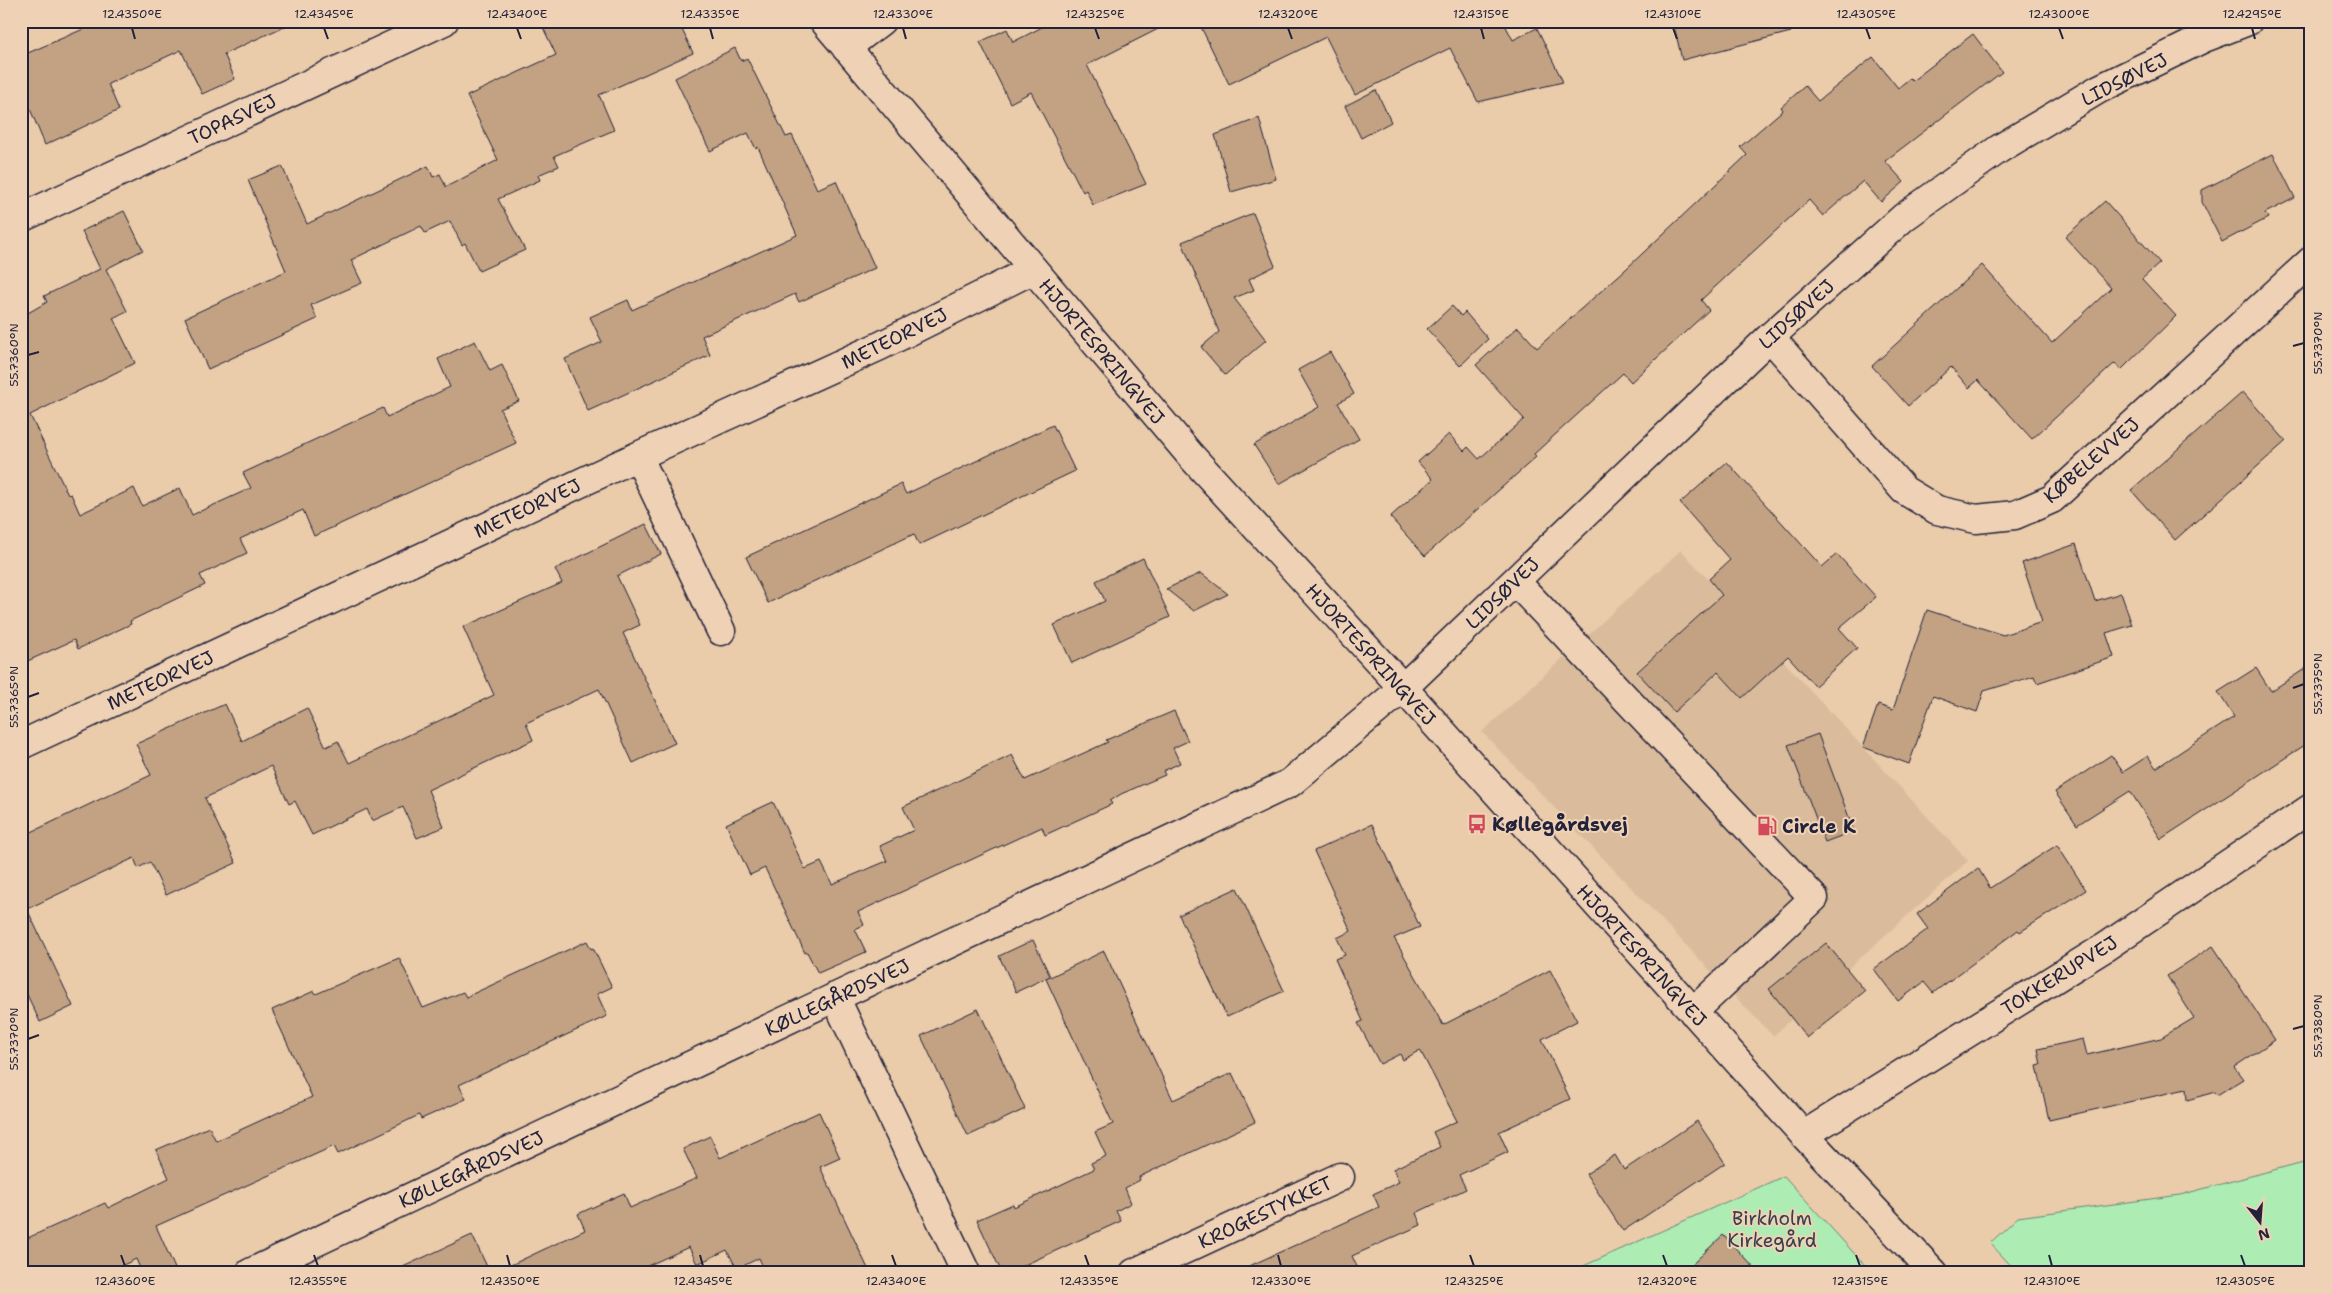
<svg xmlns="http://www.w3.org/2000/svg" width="2332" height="1294" font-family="'Shantell Sans',sans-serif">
<rect width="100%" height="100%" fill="#eacbaa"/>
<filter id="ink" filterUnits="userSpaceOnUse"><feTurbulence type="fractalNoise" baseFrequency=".02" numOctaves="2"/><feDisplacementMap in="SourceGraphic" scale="10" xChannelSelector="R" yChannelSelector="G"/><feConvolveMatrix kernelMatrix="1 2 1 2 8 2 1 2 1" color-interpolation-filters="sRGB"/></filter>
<g filter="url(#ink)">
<path fill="#dabc9c" d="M 1681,550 L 1968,861 L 1773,1036 L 1482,732 Z"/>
<path fill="#adecb3" stroke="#688777" d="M 2311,1160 L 2311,1273 L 2018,1273 L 1990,1243 L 2018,1217 L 2180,1195 Z
M 1784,1176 L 1872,1273 L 1568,1273 Z"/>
<path fill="#c2a283" stroke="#22223b" d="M 102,21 L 296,21 L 224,54 L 235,79 L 202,94 L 181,50 L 108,84 L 119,110 L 45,145 L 21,87 L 21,56 Z
M 540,21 L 678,21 L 693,53 L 599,95 L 614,130 L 554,156 L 559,166 L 538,175 L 540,180 L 498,199 L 525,250 L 479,271 L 465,243 L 462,245 L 450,221 L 425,233 L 421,226 L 351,260 L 362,283 L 311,305 L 317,319 L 208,369 L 185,318 L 286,271 L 248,180 L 282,166 L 307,224 L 428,166 L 433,177 L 440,174 L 446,187 L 498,160 L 467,96 L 556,55 Z
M 1054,21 L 1174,21 L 1087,65 L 1146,184 L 1093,205 L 1086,190 L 1083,192 L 1031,92 L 1010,103 L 980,42 L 1007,29 L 1013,42 Z
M 1198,21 L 1503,21 L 1513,40 L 1537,28 L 1563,82 L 1478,102 L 1450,48 L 1355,95 L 1326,37 L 1229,84 Z
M 1673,21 L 1789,21 L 1791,32 L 1682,60 Z
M 1973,34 L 2002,72 L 1885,161 L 1904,182 L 1881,202 L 1863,181 L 1823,216 L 1809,200 L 1701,300 L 1709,310 L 1631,382 L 1623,373 L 1534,454 L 1536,457 L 1425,556 L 1390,517 L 1433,479 L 1418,462 L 1449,434 L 1464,451 L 1468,447 L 1479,459 L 1524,419 L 1476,365 L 1518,327 L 1537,348 L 1626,269 L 1747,155 L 1740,147 L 1783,110 L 1781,107 L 1805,86 L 1818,101 L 1873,57 L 1898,88 L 1910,78 L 1912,81 Z
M 735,48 L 741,61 L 747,58 L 786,137 L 792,135 L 817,189 L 836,181 L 875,268 L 799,302 L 795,294 L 702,336 L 710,355 L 588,411 L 565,359 L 602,342 L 590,317 L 628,300 L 632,310 L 797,235 L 758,147 L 756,149 L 748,133 L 710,151 L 675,78 Z
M 1376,90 L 1391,122 L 1361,138 L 1345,106 Z
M 1259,118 L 1276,179 L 1231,192 L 1215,135 Z
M 2273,154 L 2295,198 L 2265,213 L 2268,218 L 2222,242 L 2202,202 L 2202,190 Z
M 2105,201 L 2160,263 L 2142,279 L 2176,316 L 2121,370 L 2115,363 L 2032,439 L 1978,380 L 1969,388 L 1951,367 L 1908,406 L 1872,366 L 1982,265 L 2052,343 L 2111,288 L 2065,237 Z
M 124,211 L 143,250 L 106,269 L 127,311 L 113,318 L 135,363 L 30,415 L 68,495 L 71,494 L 80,514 L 134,488 L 142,506 L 180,488 L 192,515 L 251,488 L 243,473 L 383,408 L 387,417 L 450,387 L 438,359 L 475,341 L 490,371 L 502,365 L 519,401 L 500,409 L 516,443 L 314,536 L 303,510 L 240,539 L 247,553 L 200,575 L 205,585 L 130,621 L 131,624 L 78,649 L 74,640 L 21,664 L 21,317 L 47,302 L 44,296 L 100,269 L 82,231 Z
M 1253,213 L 1275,266 L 1249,279 L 1254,290 L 1234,298 L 1266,340 L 1225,375 L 1201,347 L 1219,332 L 1182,242 Z
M 1452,306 L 1461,316 L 1465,312 L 1488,339 L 1460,366 L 1427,329 Z
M 1330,352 L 1354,394 L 1338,403 L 1359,439 L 1279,484 L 1254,445 L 1319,407 L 1298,370 Z
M 2243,392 L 2286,441 L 2175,540 L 2131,490 Z
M 1053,425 L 1075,471 L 919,545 L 914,534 L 768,603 L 746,557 L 901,484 L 906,494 Z
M 1727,462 L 1822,567 L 1837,554 L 1876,597 L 1839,628 L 1857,648 L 1815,686 L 1788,656 L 1742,698 L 1718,672 L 1674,712 L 1637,672 L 1722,595 L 1709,579 L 1730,560 L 1680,503 Z
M 646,524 L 661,554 L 617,576 L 640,625 L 623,633 L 675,743 L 633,763 L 599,689 L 526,723 L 533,740 L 428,790 L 444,827 L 417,838 L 403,807 L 372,821 L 367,809 L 312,835 L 295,801 L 289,804 L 271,766 L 205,798 L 236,863 L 166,895 L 150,862 L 138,868 L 134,858 L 27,909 L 73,1006 L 40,1022 L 21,982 L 21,837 L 151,775 L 136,744 L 225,704 L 242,741 L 307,708 L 326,747 L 338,741 L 349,763 L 494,695 L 463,627 L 562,583 L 555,569 Z
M 2076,544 L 2095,601 L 2121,593 L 2132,625 L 2106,633 L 2114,657 L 2037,683 L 2034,676 L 1984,691 L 1977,712 L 1933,696 L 1909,764 L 1863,747 L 1878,705 L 1893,710 L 1927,610 L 2003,635 L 2042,622 L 2022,563 Z
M 1143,558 L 1170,617 L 1072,663 L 1054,625 L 1105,601 L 1096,581 Z
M 1201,573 L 1228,594 L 1194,611 L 1166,589 Z
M 2311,665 L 2311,741 L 2161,839 L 2130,791 L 2077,825 L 2055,792 L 2111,755 L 2123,772 L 2148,756 L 2156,768 L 2234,717 L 2218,692 L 2256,668 L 2271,691 Z
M 1174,711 L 1188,741 L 1173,748 L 1180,763 L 1163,771 L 1165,775 L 1121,794 L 1110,801 L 1112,804 L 1045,835 L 1042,827 L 858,912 L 864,925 L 855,929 L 866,952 L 818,973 L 807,952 L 805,953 L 765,868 L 750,875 L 726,824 L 773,802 L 805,869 L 821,862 L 832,884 L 887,861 L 880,846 L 914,830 L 903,807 L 1012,755 L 1025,780 L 1108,742 L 1106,740 Z
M 1818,734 L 1854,831 L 1825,842 L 1788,745 Z
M 1372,824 L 1420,927 L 1394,938 L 1443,1025 L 1550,970 L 1577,1021 L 1542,1039 L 1570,1099 L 1499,1132 L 1508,1152 L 1459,1175 L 1466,1189 L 1416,1213 L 1421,1225 L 1352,1256 L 1360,1273 L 1234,1273 L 1379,1207 L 1373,1194 L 1399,1182 L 1393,1169 L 1440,1147 L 1433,1132 L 1457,1121 L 1420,1050 L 1403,1060 L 1400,1054 L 1380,1064 L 1358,1023 L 1363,1021 L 1335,959 L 1345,955 L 1337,938 L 1351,931 L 1314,851 Z
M 2057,845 L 2086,890 L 2020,932 L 2018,930 L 1933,993 L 1924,982 L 1898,1001 L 1874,969 L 1928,929 L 1917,914 L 1978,868 L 1990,888 Z
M 1237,888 L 1284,991 L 1227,1017 L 1179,915 Z
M 1033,940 L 1050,976 L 1016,992 L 999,956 Z
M 587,941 L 591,949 L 593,948 L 612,987 L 597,994 L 607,1016 L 459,1085 L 466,1099 L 421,1119 L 419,1115 L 338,1154 L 334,1146 L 156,1226 L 177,1273 L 142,1273 L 136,1259 L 106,1273 L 32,1273 L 21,1249 L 21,1241 L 105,1203 L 108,1208 L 169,1178 L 156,1150 L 209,1127 L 216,1141 L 312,1097 L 272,1010 L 314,991 L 316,994 L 399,958 L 423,1008 L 463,992 L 466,997 Z
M 1826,943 L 1865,991 L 1807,1038 L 1769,989 Z
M 2213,946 L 2275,1040 L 2234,1067 L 2243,1079 L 2217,1095 L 2215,1092 L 2187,1100 L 2186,1089 L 2049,1120 L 2037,1066 L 2041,1065 L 2038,1049 L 2083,1039 L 2087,1055 L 2161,1038 L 2194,1018 L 2167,976 Z
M 1104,951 L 1173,1100 L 1232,1073 L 1255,1122 L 1139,1177 L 1140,1180 L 1125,1188 L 1131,1203 L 1116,1211 L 1121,1221 L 1007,1273 L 1002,1273 L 977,1220 L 1013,1204 L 1014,1207 L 1094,1169 L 1091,1163 L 1106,1156 L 1095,1132 L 1113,1124 L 1046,979 Z
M 978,1009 L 1025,1109 L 968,1136 L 921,1036 Z
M 819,1112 L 840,1158 L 820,1167 L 870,1273 L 766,1273 L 759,1258 L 737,1269 L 727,1250 L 697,1264 L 689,1247 L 632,1273 L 494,1273 L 585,1230 L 578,1214 L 624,1193 L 630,1208 L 697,1178 L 683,1149 L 710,1136 L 720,1158 Z
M 1697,1121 L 1725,1163 L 1623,1231 L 1586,1174 L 1615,1155 L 1624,1170 Z
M 472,1235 L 490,1273 L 390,1273 Z
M 1723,1235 L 1759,1273 L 1683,1273 Z"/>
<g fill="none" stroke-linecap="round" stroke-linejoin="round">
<defs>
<path id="minor" d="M 824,21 L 1191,456 L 1403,688 L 1804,1135 L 1934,1273
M 846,48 L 881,21
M 21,218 L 444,21
M 1770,337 L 1904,490 L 1937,510 L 1976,519 L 2015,515 L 2052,499 L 2311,261
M 638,456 L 721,631
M 1515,581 L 1814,898 L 1693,1012
M 21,745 L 638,456 L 880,346 L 1032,270
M 835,997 L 966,1273
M 1804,1135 L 2104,948 L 2311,808
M 250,1273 L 1290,783 L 1403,688 L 1770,337 L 1904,217 L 1999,149 L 2099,89 L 2204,38 L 2248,21
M 1134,1273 L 1340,1177"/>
</defs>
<use href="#minor" stroke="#22223b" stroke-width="31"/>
<use href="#minor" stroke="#efd2b5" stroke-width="28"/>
</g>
</g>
<path fill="none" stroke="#22223b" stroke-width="2" d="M 132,28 L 135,39M 324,28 L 328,39M 517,28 L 521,39M 710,28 L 713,39M 903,28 L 906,39M 1095,28 L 1099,39M 1288,28 L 1292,39M 1481,28 L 1484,39M 1673,28 L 1677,39M 1866,28 L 1870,39M 2059,28 L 2063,39M 2252,28 L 2255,39M 2293,346 L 2304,343M 28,355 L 39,352M 2293,688 L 2304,684M 28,697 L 39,693M 2293,1029 L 2304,1026M 28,1039 L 39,1035M 121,1255 L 125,1266M 314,1255 L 318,1266M 507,1255 L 510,1266M 700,1255 L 703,1266M 892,1255 L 896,1266M 1085,1255 L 1089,1266M 1278,1255 L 1281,1266M 1470,1255 L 1474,1266M 1663,1255 L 1667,1266M 1856,1255 L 1860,1266M 2049,1255 L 2052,1266M 2241,1255 L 2245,1266"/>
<defs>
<symbol id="bus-bare" viewBox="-9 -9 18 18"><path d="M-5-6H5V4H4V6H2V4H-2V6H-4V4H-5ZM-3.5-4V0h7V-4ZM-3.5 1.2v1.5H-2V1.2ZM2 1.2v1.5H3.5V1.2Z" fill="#d1495b" stroke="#efd2b5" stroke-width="2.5" paint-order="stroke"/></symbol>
<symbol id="fuel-bare" viewBox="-9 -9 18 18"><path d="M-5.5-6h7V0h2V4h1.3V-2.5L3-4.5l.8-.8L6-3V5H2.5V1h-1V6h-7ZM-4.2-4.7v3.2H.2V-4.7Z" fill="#d1495b" stroke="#efd2b5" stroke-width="2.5" paint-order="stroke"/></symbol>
</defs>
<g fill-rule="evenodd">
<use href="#bus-bare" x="1463" y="810" width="28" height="28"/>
<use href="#fuel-bare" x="1753" y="812" width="28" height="28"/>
</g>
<g text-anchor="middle" stroke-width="4" stroke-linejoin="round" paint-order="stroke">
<g font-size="19" fill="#22223b" stroke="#efd2b5">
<text transform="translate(2124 79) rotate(-27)" y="7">LIDSØVEJ</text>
<text transform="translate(232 119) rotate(-25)" y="7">TOPASVEJ</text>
<text transform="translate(1796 314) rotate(-42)" y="7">LIDSØVEJ</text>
<text transform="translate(894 338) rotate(-26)" y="7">METEORVEJ</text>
<text transform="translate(1102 351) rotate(50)" y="7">HJORTESPRINGVEJ</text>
<text transform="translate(2091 460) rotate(-41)" y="7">KØBELEVVEJ</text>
<text transform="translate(527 508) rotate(-25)" y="7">METEORVEJ</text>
<text transform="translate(1502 593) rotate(-44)" y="7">LIDSØVEJ</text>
<text transform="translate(1371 654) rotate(48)" y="7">HJORTESPRINGVEJ</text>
<text transform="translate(160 680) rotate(-25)" y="7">METEORVEJ</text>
<text transform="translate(1642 955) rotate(48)" y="7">HJORTESPRINGVEJ</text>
<text transform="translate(2059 975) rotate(-32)" y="7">TOKKERUPVEJ</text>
<text transform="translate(837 997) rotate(-25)" y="7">KØLLEGÅRDSVEJ</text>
<text transform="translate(471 1169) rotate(-25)" y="7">KØLLEGÅRDSVEJ</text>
<text transform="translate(1265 1212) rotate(-25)" y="7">KROGESTYKKET</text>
</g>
<g font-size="19" font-weight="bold" fill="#22223b" stroke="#efd2b5" text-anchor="start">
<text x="1492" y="831">Køllegårdsvej</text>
<text x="1782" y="833">Circle K</text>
</g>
<g font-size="19" fill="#37404d" stroke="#efd2b5">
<text x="1772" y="1225">Birkholm<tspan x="1772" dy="22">Kirkegård</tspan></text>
</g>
</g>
<rect width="2332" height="1294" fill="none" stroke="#efd2b5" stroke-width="55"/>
<g transform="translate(2260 1222) rotate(163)" stroke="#efd2b5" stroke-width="4" paint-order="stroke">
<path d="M0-4L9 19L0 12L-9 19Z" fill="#22223b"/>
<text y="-8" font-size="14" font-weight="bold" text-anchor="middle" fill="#22223b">N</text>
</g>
<rect x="28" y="28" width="2276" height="1238" fill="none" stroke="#22223b" stroke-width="2"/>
<g font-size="12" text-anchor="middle" fill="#22223b">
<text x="132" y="18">12.4350°E</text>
<text x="324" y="18">12.4345°E</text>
<text x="517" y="18">12.4340°E</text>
<text x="710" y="18">12.4335°E</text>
<text x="903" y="18">12.4330°E</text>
<text x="1095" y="18">12.4325°E</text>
<text x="1288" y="18">12.4320°E</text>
<text x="1481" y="18">12.4315°E</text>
<text x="1673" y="18">12.4310°E</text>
<text x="1866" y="18">12.4305°E</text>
<text x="2059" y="18">12.4300°E</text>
<text x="2252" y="18">12.4295°E</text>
<text transform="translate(2318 343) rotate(-90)" y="4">55.7370°N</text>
<text transform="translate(14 355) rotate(-90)" y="4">55.7360°N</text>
<text transform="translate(2318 684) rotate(-90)" y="4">55.7375°N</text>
<text transform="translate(14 697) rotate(-90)" y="4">55.7365°N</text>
<text transform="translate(2318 1026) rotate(-90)" y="4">55.7380°N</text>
<text transform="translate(14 1039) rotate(-90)" y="4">55.7370°N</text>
<text x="125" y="1285">12.4360°E</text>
<text x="318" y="1285">12.4355°E</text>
<text x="510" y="1285">12.4350°E</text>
<text x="703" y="1285">12.4345°E</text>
<text x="896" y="1285">12.4340°E</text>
<text x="1089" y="1285">12.4335°E</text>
<text x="1281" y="1285">12.4330°E</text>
<text x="1474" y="1285">12.4325°E</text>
<text x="1667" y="1285">12.4320°E</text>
<text x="1860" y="1285">12.4315°E</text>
<text x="2052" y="1285">12.4310°E</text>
<text x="2245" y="1285">12.4305°E</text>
</g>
</svg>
